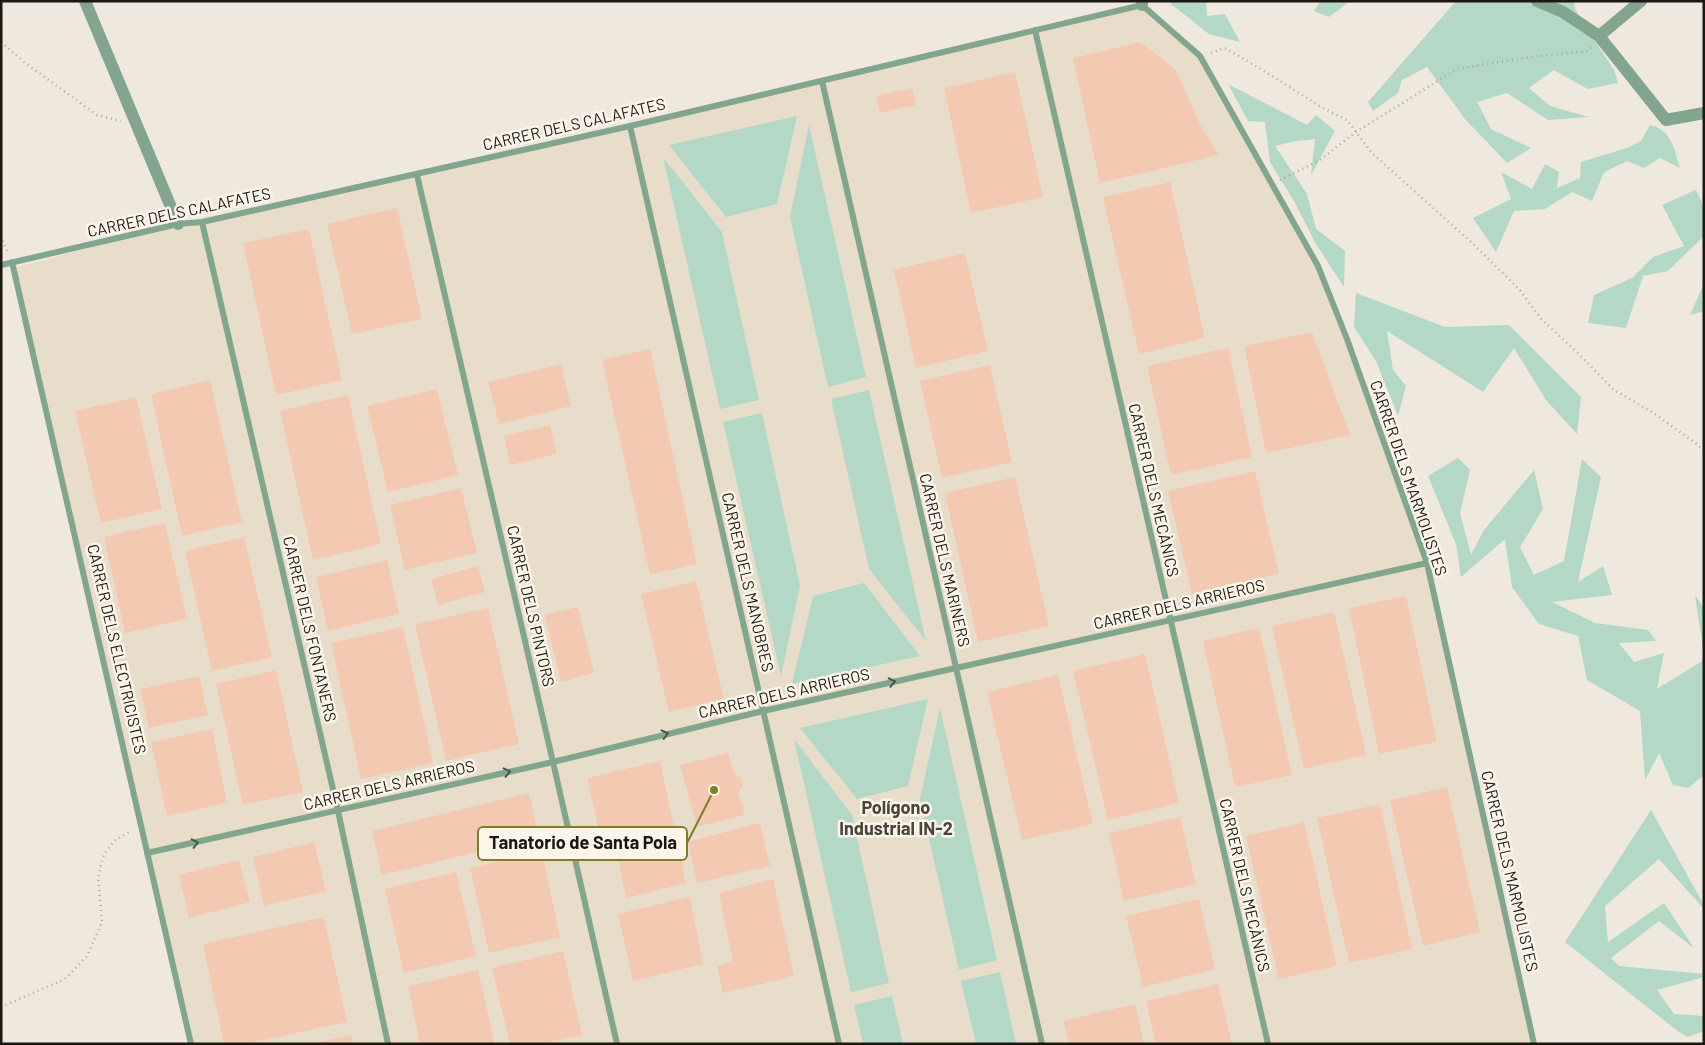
<svg xmlns="http://www.w3.org/2000/svg" width="1705" height="1045" font-family="Barlow,sans-serif">
<rect width="100%" height="100%" fill="#efe8dc"/>
<path fill="#e8ddcb" d="M 1142,5 L 1200,56 L 1318,266 L 1427,563 L 1534,1044 L 191,1044 L 14,268 L 178,224 L 202,222 Z"/>
<path fill="#b3d8c5" d="M 1171,1 L 1198,1 L 1199,4 L 1200,1 L 1206,1 L 1207,16 L 1225,14 L 1240,42 L 1209,34 L 1171,4 Z
M 1321,1 L 1350,1 L 1329,17 L 1314,11 Z
M 1456,1 L 1574,1 L 1575,9 L 1615,72 L 1618,83 L 1588,89 L 1554,70 L 1529,88 L 1550,106 L 1589,117 L 1548,120 L 1507,93 L 1477,102 L 1491,129 L 1531,148 L 1507,163 L 1465,119 L 1427,67 L 1402,80 L 1398,93 L 1373,111 L 1368,102 Z
M 1228,84 L 1307,125 L 1316,115 L 1335,131 L 1311,175 L 1315,139 L 1296,141 L 1275,146 L 1307,194 L 1316,229 L 1345,251 L 1344,287 L 1316,244 L 1294,201 L 1270,162 L 1265,122 L 1248,121 Z
M 797,116 L 777,204 L 726,217 L 669,145 Z
M 809,125 L 866,377 L 828,387 L 790,217 Z
M 1650,125 C 1672,130 1674,149 1680,168 L 1660,158 L 1644,168 L 1627,161 L 1604,172 L 1592,201 L 1572,192 L 1545,209 L 1514,211 L 1496,252 L 1473,218 L 1511,199 L 1501,172 L 1532,189 L 1545,164 L 1559,172 L 1557,188 L 1580,178 L 1581,162 L 1627,148 L 1641,141 Z
M 663,157 L 722,232 L 759,400 L 720,409 Z
M 1696,190 L 1704,207 L 1704,236 L 1668,271 L 1643,276 L 1626,328 L 1588,323 L 1594,295 L 1632,278 L 1653,257 L 1684,246 L 1662,205 Z
M 1704,283 L 1704,311 L 1690,315 Z
M 1356,293 L 1445,327 L 1509,325 L 1581,397 L 1577,434 L 1546,400 L 1514,348 L 1483,392 L 1387,331 L 1393,370 L 1406,386 L 1398,416 L 1376,361 L 1354,327 Z
M 869,390 L 926,641 L 869,569 L 831,399 Z
M 762,413 L 800,586 L 781,676 L 723,422 Z
M 1458,458 L 1470,470 L 1460,513 L 1471,555 L 1484,530 L 1534,470 L 1543,509 L 1520,547 L 1534,575 L 1564,561 L 1582,459 L 1601,477 L 1578,582 L 1603,566 L 1612,595 L 1552,602 L 1595,623 L 1648,630 L 1656,641 L 1619,643 L 1634,662 L 1664,653 L 1657,689 L 1704,660 L 1704,775 L 1688,788 L 1673,785 L 1659,753 L 1645,780 L 1640,711 L 1587,680 L 1578,636 L 1539,624 L 1512,587 L 1505,539 L 1461,577 L 1456,544 L 1428,476 Z
M 864,583 L 920,656 L 792,684 L 813,596 Z
M 1695,595 L 1704,608 L 1704,655 Z
M 928,699 L 908,786 L 857,799 L 800,728 Z
M 940,708 L 997,960 L 959,970 L 920,799 Z
M 794,739 L 852,815 L 889,983 L 851,992 Z
M 1651,810 L 1704,905 L 1704,909 L 1659,859 L 1605,906 L 1608,942 L 1664,903 L 1694,948 L 1659,921 L 1611,958 L 1619,966 L 1704,974 L 1704,977 L 1657,990 L 1674,1014 L 1704,1016 L 1704,1031 L 1687,1037 L 1675,1029 L 1565,942 Z
M 1000,972 L 1016,1044 L 976,1044 L 961,981 Z
M 892,996 L 903,1044 L 863,1044 L 854,1005 Z"/>
<path fill="#f3cab1" d="M 1140,42 L 1175,69 L 1201,126 L 1219,155 L 1100,183 L 1073,58 Z
M 1015,72 L 1043,197 L 971,213 L 944,88 Z
M 912,88 L 916,105 L 880,113 L 876,96 Z
M 1170,182 L 1205,338 L 1139,354 L 1103,197 Z
M 397,208 L 422,319 L 352,334 L 327,224 Z
M 309,229 L 342,380 L 276,395 L 243,243 Z
M 965,253 L 988,351 L 916,368 L 894,270 Z
M 1312,332 L 1350,435 L 1266,453 L 1244,346 Z
M 1228,348 L 1252,457 L 1171,475 L 1147,366 Z
M 650,349 L 697,564 L 650,575 L 602,360 Z
M 561,364 L 571,406 L 499,424 L 488,382 Z
M 990,365 L 1012,462 L 942,478 L 920,381 Z
M 210,380 L 242,522 L 182,536 L 151,394 Z
M 437,389 L 458,475 L 388,492 L 367,406 Z
M 348,395 L 381,544 L 313,560 L 280,411 Z
M 136,397 L 162,509 L 101,523 L 75,411 Z
M 550,425 L 557,454 L 510,465 L 504,436 Z
M 1255,471 L 1279,574 L 1192,594 L 1168,491 Z
M 1015,477 L 1049,626 L 978,642 L 945,493 Z
M 461,488 L 477,553 L 405,570 L 390,505 Z
M 165,523 L 187,619 L 125,633 L 104,537 Z
M 244,537 L 272,657 L 212,671 L 185,551 Z
M 387,560 L 399,614 L 328,631 L 316,577 Z
M 478,566 L 485,592 L 438,605 L 431,579 Z
M 696,581 L 724,699 L 669,712 L 641,594 Z
M 1406,596 L 1437,742 L 1379,754 L 1349,608 Z
M 578,607 L 594,673 L 561,682 L 545,615 Z
M 488,608 L 519,744 L 446,761 L 415,624 Z
M 1334,612 L 1366,755 L 1304,769 L 1272,626 Z
M 403,627 L 433,763 L 361,779 L 331,643 Z
M 1259,628 L 1292,775 L 1235,787 L 1203,641 Z
M 1145,654 L 1179,803 L 1108,820 L 1073,671 Z
M 276,670 L 303,792 L 243,805 L 216,684 Z
M 1058,675 L 1093,824 L 1022,840 L 987,692 Z
M 199,676 L 208,715 L 149,728 L 140,689 Z
M 212,729 L 227,803 L 167,816 L 151,742 Z
M 728,753 L 734,774 L 741,778 L 743,786 L 738,793 L 745,815 L 697,827 L 680,765 Z
M 660,761 L 686,883 L 626,898 L 618,857 L 606,861 L 587,778 Z
M 1447,787 L 1480,932 L 1423,946 L 1390,800 Z
M 529,793 L 539,837 L 382,875 L 372,831 Z
M 1380,804 L 1412,949 L 1349,963 L 1317,818 Z
M 1180,817 L 1196,884 L 1124,901 L 1109,833 Z
M 1304,822 L 1337,966 L 1279,979 L 1246,836 Z
M 760,823 L 770,866 L 697,883 L 688,842 Z
M 314,842 L 326,891 L 264,906 L 253,857 Z
M 542,852 L 560,937 L 489,953 L 470,868 Z
M 239,860 L 250,902 L 189,918 L 179,875 Z
M 456,872 L 476,956 L 404,973 L 385,889 Z
M 773,879 L 794,976 L 723,993 L 717,966 L 733,962 L 719,893 Z
M 690,897 L 703,964 L 633,981 L 618,914 Z
M 1199,899 L 1215,969 L 1143,987 L 1126,916 Z
M 324,917 L 347,1022 L 246,1044 L 224,1044 L 203,944 Z
M 563,951 L 582,1035 L 543,1044 L 510,1044 L 492,968 Z
M 478,970 L 495,1044 L 420,1044 L 408,986 Z
M 1218,984 L 1232,1044 L 1156,1044 L 1146,1001 Z
M 1135,1004 L 1144,1044 L 1069,1044 L 1063,1021 Z
M 351,1035 L 353,1044 L 316,1044 L 316,1043 Z"/>
<g fill="none" stroke-linecap="round" stroke-linejoin="round">
<path stroke="#aca69d" stroke-width="2.5" stroke-dasharray="1 4" stroke-linecap="butt" d="M 1,42 L 24,62 L 97,115 L 121,121
M 1211,53 L 1225,48 L 1266,72 L 1321,107 L 1347,120 L 1372,153 L 1472,243 L 1519,289 L 1542,320 L 1578,353 L 1613,389 L 1655,414 L 1698,445 L 1704,451
M 1280,180 L 1320,160 L 1356,132 L 1457,69 L 1530,57 L 1588,51 L 1591,47
M 1,236 L 8,254
M 1,1007 L 65,979 L 87,956 L 102,922 L 98,877 L 104,854 L 114,841 L 131,831"/>
<path stroke="#82a58d" stroke-width="6" d="M 1035,30 L 1268,1044
M 822,81 L 1042,1044
M 630,126 L 839,1044
M 417,175 L 553,762 L 617,1044
M 202,222 L 338,811 L 388,1044
M 12,262 L 191,1044
M 1,265 L 178,224 L 202,222 L 630,126 L 1142,5 L 1200,56 L 1318,266 L 1347,339 L 1427,563 L 1534,1044
M 147,853 L 553,762 L 763,711 L 1427,563"/>
<path stroke="#82a58d" stroke-width="12" d="M 85,1 L 178,224
M 1537,1 L 1563,12 L 1599,36 L 1666,120 L 1704,113
M 1142,5 L 1142,1
M 1599,36 L 1641,1"/>
</g>
<defs><path id="oneway-chevron" d="M-2-3.5L2.5 0L-2 3.5" fill="none" stroke-width="1.6" stroke-linecap="round" stroke-linejoin="round" transform="scale(1.25)"/></defs>
<g stroke="#49574a">
<use href="#oneway-chevron" transform="translate(892 682) rotate(-12)"/>
<use href="#oneway-chevron" transform="translate(665 734) rotate(-14)"/>
<use href="#oneway-chevron" transform="translate(507 772) rotate(-13)"/>
<use href="#oneway-chevron" transform="translate(195 843) rotate(-13)"/>
</g>
<g text-anchor="middle" stroke-width="5" stroke-linejoin="round" paint-order="stroke">
<g font-size="16" fill="#1b1814" stroke="#fcf6ea">
<text transform="translate(574 124) rotate(-13)" y="6">CARRER DELS CALAFATES</text>
<text transform="translate(179 212) rotate(-12)" y="6">CARRER DELS CALAFATES</text>
<text transform="translate(1409 478) rotate(71)" y="6">CARRER DELS MARMOLISTES</text>
<text transform="translate(1154 490) rotate(77)" y="6">CARRER DELS MECÀNICS</text>
<text transform="translate(945 560) rotate(77)" y="6">CARRER DELS MARINERS</text>
<text transform="translate(748 582) rotate(77)" y="6">CARRER DELS MANOBRES</text>
<text transform="translate(1179 604) rotate(-13)" y="6">CARRER DELS ARRIEROS</text>
<text transform="translate(531 606) rotate(77)" y="6">CARRER DELS PINTORS</text>
<text transform="translate(310 629) rotate(77)" y="6">CARRER DELS FONTANERS</text>
<text transform="translate(117 649) rotate(77)" y="6">CARRER DELS ELECTRICISTES</text>
<text transform="translate(784 693) rotate(-13)" y="6">CARRER DELS ARRIEROS</text>
<text transform="translate(389 785) rotate(-13)" y="6">CARRER DELS ARRIEROS</text>
<text transform="translate(1510 871) rotate(77)" y="6">CARRER DELS MARMOLISTES</text>
<text transform="translate(1245 885) rotate(77)" y="6">CARRER DELS MECÀNICS</text>
</g>
<g font-size="18" font-weight="bold" fill="#49433a" stroke="#fcf6ea">
<text x="896" y="814">Polígono<tspan x="896" dy="21">Industrial IN-2</tspan></text>
</g>
</g>
<path fill="none" stroke="#7e7e27" stroke-width="2" d="M714 790L687 843"/>
<circle fill="#7e7e27" stroke="#fcf6ea" stroke-width="2" cx="714" cy="790" r="5"/>
<rect fill="#fcf6ea" stroke="#7e7e27" stroke-width="2" x="478" y="827" width="209" height="33" rx="5"/>
<g font-size="18" text-anchor="middle" font-weight="bold" fill="#1b1814">
<text x="583" y="849">Tanatorio de Santa Pola</text>
</g>
<rect width="1705" height="1045" fill="none" stroke="#1b1814" stroke-width="5"/>
</svg>
